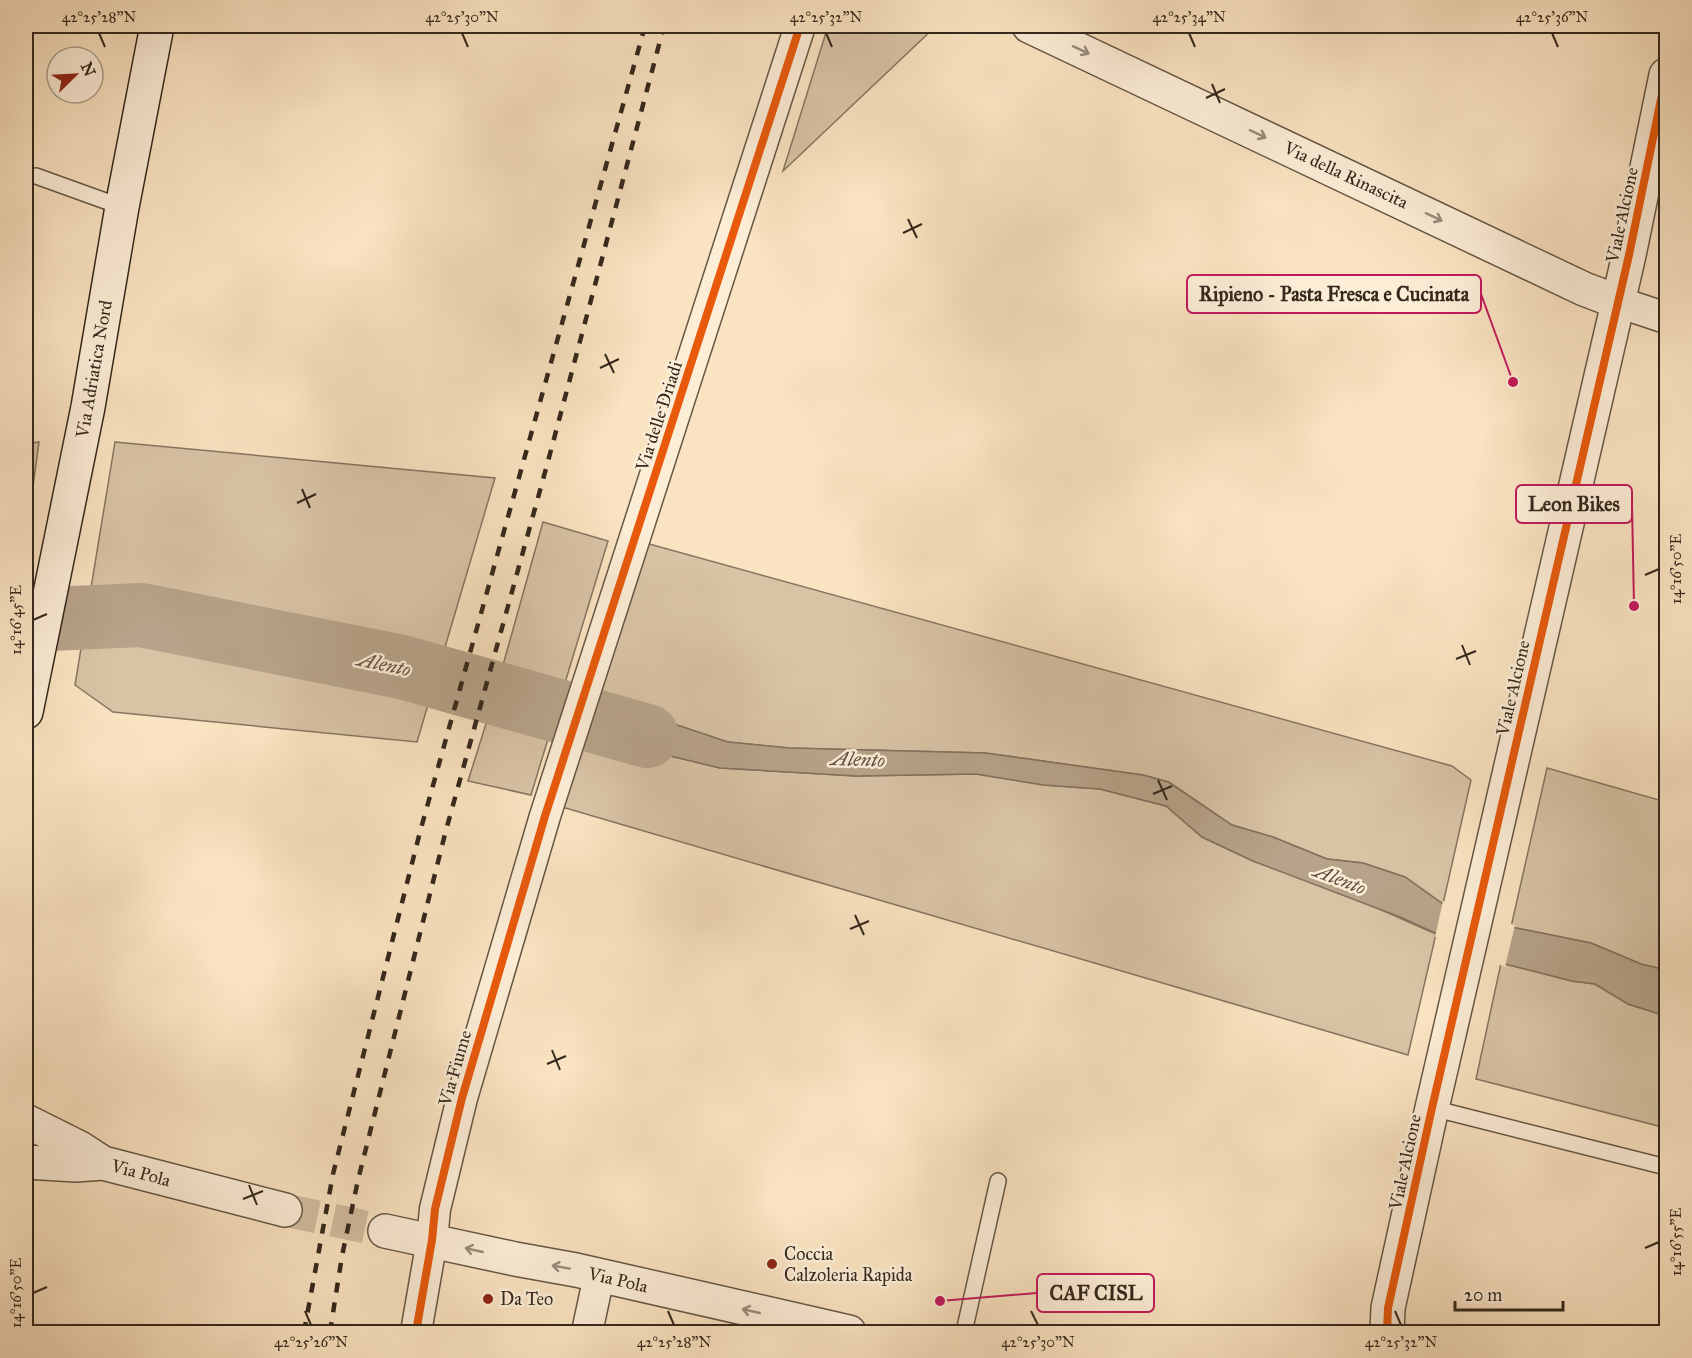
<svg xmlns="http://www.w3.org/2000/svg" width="1692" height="1358" font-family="'IM FELL Great Primer',serif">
<rect width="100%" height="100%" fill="#fae3c1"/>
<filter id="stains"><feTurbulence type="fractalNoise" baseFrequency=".00333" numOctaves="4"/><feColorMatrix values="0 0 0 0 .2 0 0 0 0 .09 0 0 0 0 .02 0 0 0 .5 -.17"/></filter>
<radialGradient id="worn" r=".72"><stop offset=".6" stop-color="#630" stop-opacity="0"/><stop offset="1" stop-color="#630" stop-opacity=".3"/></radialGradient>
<path fill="#d8c3a5" stroke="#867560" stroke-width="1.5" d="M 828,26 L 936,26 L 783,171 Z
M 39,442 L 26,538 L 26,444 Z
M 115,442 L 495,478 L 417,742 L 113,712 L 75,685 Z
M 543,522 L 608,541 L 531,795 L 468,781 L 491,708 Z
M 642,542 L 1452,766 L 1471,780 L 1443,904 L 1405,877 L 1363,863 L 1327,859 L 1273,837 L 1232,825 L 1169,782 L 1143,775 L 985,753 L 789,748 L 727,742 L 656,718 L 595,702 Z
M 584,735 L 720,768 L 856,776 L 976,774 L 1044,785 L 1100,789 L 1166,806 L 1202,837 L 1253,861 L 1359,900 L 1436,934 L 1408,1055 L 562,807 Z
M 1547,768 L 1666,802 L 1666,970 L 1641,964 L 1591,943 L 1511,927 Z
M 1501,963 L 1572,981 L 1595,984 L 1628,1004 L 1666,1016 L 1666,1128 L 1476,1079 Z"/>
<path fill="#b7a389" stroke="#83715d" stroke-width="1.5" d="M 502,668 L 534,686 L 562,694 L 552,725 L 491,708 Z
M 595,702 L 656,718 L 728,742 L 789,748 L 985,753 L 1143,775 L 1168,782 L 1232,825 L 1273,837 L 1327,859 L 1363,863 L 1405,877 L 1443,904 L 1511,927 L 1591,943 L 1641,964 L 1666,970 L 1666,1016 L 1628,1004 L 1595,984 L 1572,981 L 1501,963 L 1400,917 L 1253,861 L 1202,837 L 1166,806 L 1100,789 L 1044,785 L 976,774 L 856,776 L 720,768 L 584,735 Z"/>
<path fill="#fae3c1" d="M 1443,901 L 1515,925 L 1505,967 L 1435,937 Z"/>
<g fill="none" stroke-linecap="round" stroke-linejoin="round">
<path stroke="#b7a389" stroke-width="64" d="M 26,620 L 141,615 L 402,667 L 647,736"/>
<path stroke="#d2bda0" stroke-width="33" stroke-dasharray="33 16" stroke-linecap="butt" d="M 285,1210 L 385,1231"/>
<defs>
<path id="service" d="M 36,176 L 122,207
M 1432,1108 L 1666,1167
M 964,1332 L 998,1181"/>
<path id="minor" d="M 1618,302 L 1666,318
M 416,1332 L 432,1240 L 435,1209 L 462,1098 L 545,816 L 800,26
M 587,1332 L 599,1276"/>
<path id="tertiary" d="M 1029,26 L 1584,289 L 1618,302
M 26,1121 L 80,1148 L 103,1163 L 285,1210
M 26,1162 L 76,1165 L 103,1163
M 385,1231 L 515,1259 L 576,1270 L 849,1332
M 1387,1332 L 1388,1308 L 1432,1108 L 1629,255 L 1666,75"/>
<path id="secondary" d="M 26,712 L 88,407 L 122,207 L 157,26"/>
</defs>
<use href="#service" stroke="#665645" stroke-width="18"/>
<use href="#minor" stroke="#665645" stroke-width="33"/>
<use href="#tertiary" stroke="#665645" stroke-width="36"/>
<use href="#secondary" stroke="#34271c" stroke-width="36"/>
<use href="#service" stroke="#fcedd7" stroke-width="15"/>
<use href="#minor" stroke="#fcedd7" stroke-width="30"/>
<use href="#tertiary" stroke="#fcedd7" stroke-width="33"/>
<use href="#secondary" stroke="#fcedd7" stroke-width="33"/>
<path stroke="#34271c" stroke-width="4.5" stroke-dasharray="10 10" stroke-linecap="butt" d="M 304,1332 L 333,1174 L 420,832 L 645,26
M 330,1332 L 342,1256 L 358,1180 L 445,834 L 547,465 L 664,26"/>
<defs>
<path id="cycleway" d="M 416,1332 L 432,1240 L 435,1209 L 462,1098 L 545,816 L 800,26
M 1387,1332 L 1388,1308 L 1432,1108 L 1629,255 L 1666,75"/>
</defs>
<use href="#cycleway" stroke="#fcedd7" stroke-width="11"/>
<use href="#cycleway" stroke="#e8590c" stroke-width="8"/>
</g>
<defs><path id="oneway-shaft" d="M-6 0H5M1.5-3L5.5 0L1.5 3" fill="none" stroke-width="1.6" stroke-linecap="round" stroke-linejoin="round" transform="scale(1.5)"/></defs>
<g stroke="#988a7a">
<use href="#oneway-shaft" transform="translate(1081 50) rotate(25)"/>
<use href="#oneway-shaft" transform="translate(1258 134) rotate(25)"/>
<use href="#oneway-shaft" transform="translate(1434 217) rotate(25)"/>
<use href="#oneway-shaft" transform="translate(474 1250) rotate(-167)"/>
<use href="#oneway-shaft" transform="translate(561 1267) rotate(-170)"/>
<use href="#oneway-shaft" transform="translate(751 1311) rotate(-167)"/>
</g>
<path fill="none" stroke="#34271c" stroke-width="2" d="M 99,33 L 105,47M 462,33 L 468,47M 826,33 L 832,47M 1189,33 L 1195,47M 1552,33 L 1558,47M 1212,84 L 1220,103M 1206,98 L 1225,89M 908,219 L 917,238M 903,233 L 922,224M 605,354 L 614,373M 600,368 L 619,359M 302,489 L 310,508M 297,503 L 316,494M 1645,575 L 1659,569M 33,620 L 47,614M 1462,645 L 1470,665M 1456,659 L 1476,651M 1158,780 L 1167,800M 1153,794 L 1172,786M 855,915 L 864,935M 850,929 L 869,921M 552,1050 L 560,1070M 547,1064 L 566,1056M 249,1185 L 257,1205M 243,1199 L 263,1191M 1645,1248 L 1659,1242M 33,1293 L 47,1287M 305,1311 L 311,1325M 668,1311 L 674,1325M 1031,1311 L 1038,1325M 1395,1311 L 1401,1325"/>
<g fill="#8f2418" stroke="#fcedd7" stroke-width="2">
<circle cx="772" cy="1264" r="6"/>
<circle cx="488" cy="1299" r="6"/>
</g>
<g text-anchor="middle" stroke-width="5" stroke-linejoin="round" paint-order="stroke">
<g font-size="18" fill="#34271c" stroke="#fcedd7">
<text transform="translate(1346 175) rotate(25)" y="6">Via della Rinascita</text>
<text transform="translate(1622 215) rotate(-78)" y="6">Viale Alcione</text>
<text transform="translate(94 369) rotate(-80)" y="6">Via Adriatica Nord</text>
<text transform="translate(659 416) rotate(-72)" y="6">Via delle Driadi</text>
<text transform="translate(1513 688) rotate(-77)" y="6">Viale Alcione</text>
<text transform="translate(455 1068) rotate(-74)" y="6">Via Fiume</text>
<text transform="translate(1405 1162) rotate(-78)" y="6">Viale Alcione</text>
<text transform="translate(141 1173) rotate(15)" y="6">Via Pola</text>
<text transform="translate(618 1280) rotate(13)" y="6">Via Pola</text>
</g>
<g font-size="18" fill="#34271c" stroke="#fcedd7" text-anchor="start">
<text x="784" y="1260">Coccia<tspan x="784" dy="21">Calzoleria Rapida</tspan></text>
<text x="500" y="1305">Da Teo</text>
</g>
<g font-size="20" font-style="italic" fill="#625242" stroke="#fcedd7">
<text transform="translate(384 664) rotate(12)" y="7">Alento</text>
<text transform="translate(858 759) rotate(2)" y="7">Alento</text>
<text transform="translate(1340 879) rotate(21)" y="7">Alento</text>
</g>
</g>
<path fill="none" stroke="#c2185b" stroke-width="2" d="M1513 382L1481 294M1634 606L1632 504M940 1301L1037 1293"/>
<g fill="#c2185b" stroke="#fcedd7" stroke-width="2">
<circle cx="1513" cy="382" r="6"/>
<circle cx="1634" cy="606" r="6"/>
<circle cx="940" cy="1301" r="6"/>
</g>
<g fill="#fcedd7" stroke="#c2185b" stroke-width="2">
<rect x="1187" y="275" width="294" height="38" rx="6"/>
<rect x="1516" y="485" width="116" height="38" rx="6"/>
<rect x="1037" y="1274" width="117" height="38" rx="6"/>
</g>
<g font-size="20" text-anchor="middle" font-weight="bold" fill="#34271c">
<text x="1334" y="301">Ripieno - Pasta Fresca e Cucinata</text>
<text x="1574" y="511">Leon Bikes</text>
<text x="1096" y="1300">CAF CISL</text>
</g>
<rect width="1692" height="1358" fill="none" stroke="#fae3c1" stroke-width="66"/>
<g transform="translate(75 75) rotate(66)"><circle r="28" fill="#fcedd7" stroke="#ac9e8c" stroke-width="1.5"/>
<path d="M0-4.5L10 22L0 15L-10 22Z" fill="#8f2418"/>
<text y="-9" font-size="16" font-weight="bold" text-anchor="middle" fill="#34271c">N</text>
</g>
<path d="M1455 1301v9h108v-9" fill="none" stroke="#34271c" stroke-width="3"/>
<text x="1464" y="1301" font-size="18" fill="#34271c" stroke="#fcedd7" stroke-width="4.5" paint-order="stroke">20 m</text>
<rect x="33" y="33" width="1626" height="1292" fill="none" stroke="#34271c" stroke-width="2"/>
<g font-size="15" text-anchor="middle" fill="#34271c">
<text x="99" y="22">42°25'28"N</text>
<text x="462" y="22">42°25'30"N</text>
<text x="826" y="22">42°25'32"N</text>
<text x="1189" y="22">42°25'34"N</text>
<text x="1552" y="22">42°25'36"N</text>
<text transform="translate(1676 569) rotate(-90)" y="5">14°16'50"E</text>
<text transform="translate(16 620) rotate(-90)" y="5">14°16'45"E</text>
<text transform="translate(1676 1242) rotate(-90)" y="5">14°16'55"E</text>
<text transform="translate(16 1293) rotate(-90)" y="5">14°16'50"E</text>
<text x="311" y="1347">42°25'26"N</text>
<text x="674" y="1347">42°25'28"N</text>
<text x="1038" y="1347">42°25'30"N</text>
<text x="1401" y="1347">42°25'32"N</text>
</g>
<rect width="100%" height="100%" filter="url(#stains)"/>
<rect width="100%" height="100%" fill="url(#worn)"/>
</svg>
